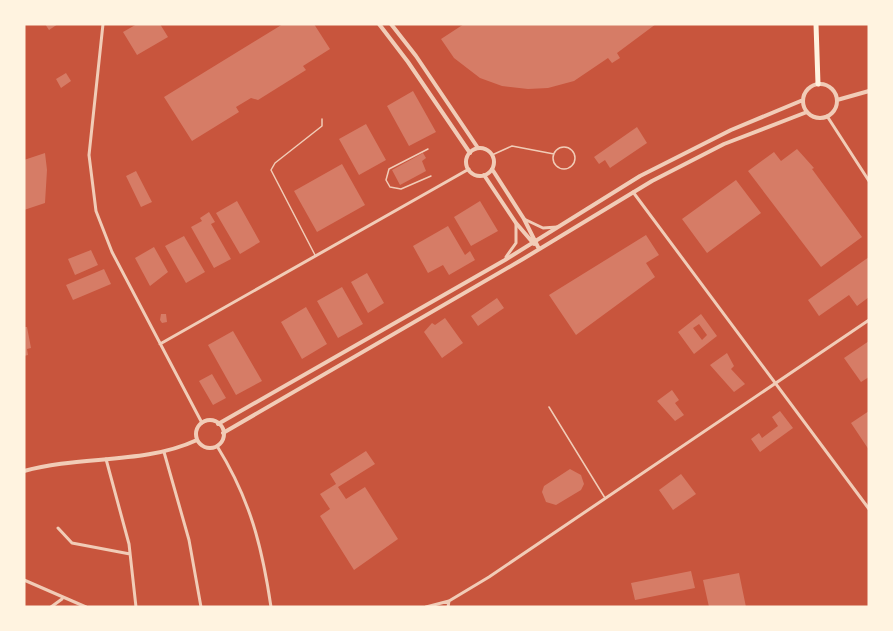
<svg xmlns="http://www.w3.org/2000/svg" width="893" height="631" font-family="'Alegreya Sans',sans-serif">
<rect width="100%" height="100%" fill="#c8553d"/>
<path fill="#d67c66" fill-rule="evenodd" d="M 45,24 L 58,24 L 49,30 Z
M 137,24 L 160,24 L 168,37 L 137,55 L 123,32 Z
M 283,24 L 314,24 L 330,49 L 303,66 L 306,70 L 258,100 L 251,98 L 236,107 L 239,112 L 192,141 L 164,97 Z
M 464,24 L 656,24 L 617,53 L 620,58 L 612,63 L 608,58 L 574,81 L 548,88 L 528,89 L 502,86 L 480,78 L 454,58 L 441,39 Z
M 66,73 L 71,81 L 61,88 L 56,79 Z
M 413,91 L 436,132 L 409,146 L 387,106 Z
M 366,124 L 386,160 L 359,175 L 339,139 Z
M 637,127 L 647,143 L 610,168 L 605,160 L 599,164 L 594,157 Z
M 797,149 L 814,168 L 812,169 L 862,237 L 821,267 L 748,171 L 774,152 L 781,161 Z
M 45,153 L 47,170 L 45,203 L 24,210 L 24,160 Z
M 423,153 L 426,158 L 422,161 L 426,171 L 400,185 L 392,170 Z
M 342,164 L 365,205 L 317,232 L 294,191 Z
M 136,171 L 152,202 L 141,207 L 126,176 Z
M 736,180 L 761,213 L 707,253 L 682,219 Z
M 237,201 L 260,242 L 240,254 L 216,213 Z
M 480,201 L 498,231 L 471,246 L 454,217 Z
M 209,212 L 215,222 L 211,224 L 231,259 L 214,268 L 191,227 L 202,221 L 200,218 Z
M 448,226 L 465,255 L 470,251 L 475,260 L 449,275 L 443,265 L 428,273 L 413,246 Z
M 646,235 L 659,255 L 646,263 L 655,277 L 576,335 L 549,295 Z
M 184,236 L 205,272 L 186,283 L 165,246 Z
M 154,247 L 168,272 L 150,286 L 135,258 Z
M 91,250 L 98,265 L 75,275 L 68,259 Z
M 869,257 L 869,297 L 857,306 L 849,295 L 819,316 L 808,300 Z
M 104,269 L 111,284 L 73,300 L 66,285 Z
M 367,273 L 384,303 L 368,313 L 351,282 Z
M 342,287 L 363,324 L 338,338 L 317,301 Z
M 497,298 L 504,308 L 478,326 L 471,316 Z
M 306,307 L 327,344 L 302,359 L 281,322 Z
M 161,314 L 166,314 L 167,322 L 162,323 L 160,320 Z
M 701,314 L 717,336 L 694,354 L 678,332 ZM 699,324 L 707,335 L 702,340 L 693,328 Z
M 445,318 L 463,343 L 442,358 L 424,332 L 432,323 L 435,325 Z
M 24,327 L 27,327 L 31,348 L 27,349 L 28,355 L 24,356 Z
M 233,331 L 262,381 L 236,395 L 208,345 Z
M 869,341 L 869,377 L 861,382 L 844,358 Z
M 727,353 L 734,366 L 731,369 L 745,384 L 734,392 L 710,365 Z
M 212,374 L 226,398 L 213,405 L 199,381 Z
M 672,390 L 679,400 L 675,403 L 684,415 L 675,421 L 657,401 Z
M 780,411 L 793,428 L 760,452 L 751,439 L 759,433 L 762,438 L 778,426 L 772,417 Z
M 869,411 L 869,450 L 851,423 Z
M 366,451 L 375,464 L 338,487 L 346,499 L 365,487 L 398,539 L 354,570 L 320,516 L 330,509 L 320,494 L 336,484 L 330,474 Z
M 570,469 L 581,475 L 584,484 L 581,490 L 556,505 L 546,502 L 542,492 L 544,486 Z
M 681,474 L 696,494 L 673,510 L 659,490 Z
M 691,571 L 695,588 L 635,600 L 631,583 Z
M 739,573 L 746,607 L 709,607 L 703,580 Z"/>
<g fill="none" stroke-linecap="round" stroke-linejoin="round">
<path stroke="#f1ccb7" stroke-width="1.5" d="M553 158a11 11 0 1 1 22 0a11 11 0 1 1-22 0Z
M 428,149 L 389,169 L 386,180 L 390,187 L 401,189 L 431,176
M 492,155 L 512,146 L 554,154
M 315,255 L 271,170 L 275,163 L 322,126 L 322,119
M 549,407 L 605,498"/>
<path stroke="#f1ccb7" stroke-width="3" d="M 103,24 L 89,155 L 96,211 L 112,252 L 202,423
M 827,116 L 869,181
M 633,192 L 869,509
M 524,219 L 543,228 L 557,227
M 506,257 L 516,243 L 516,223
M 160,344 L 469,169
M 217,446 C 250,499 262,546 271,607
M 164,452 L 189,540 L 201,607
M 106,459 L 129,544 L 136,607
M 58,528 L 72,543 L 130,554
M 24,580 L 86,607
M 51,607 L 62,599
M 426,607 L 449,601 L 489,577 L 869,320
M 448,607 L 449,601"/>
<path stroke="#f1ccb7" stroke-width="4" d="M 379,24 L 408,62 L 470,153
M 391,24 L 416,56 L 478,148
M803 101a17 17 0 1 1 34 0a17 17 0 1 1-34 0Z
M 837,100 L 869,91
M466 162a14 14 0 1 1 28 0a14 14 0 1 1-28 0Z
M 492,169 L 524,219 L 539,249
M 484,175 L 516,223 L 534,244
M196 434a14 14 0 1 1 28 0a14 14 0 1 1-28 0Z
M 218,424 L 505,260 L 640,176 L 731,130 L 803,100
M 223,433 L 523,259 L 652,181 L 724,144 L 807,112
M 24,471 C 81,455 143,465 197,440"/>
<path stroke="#fff3e0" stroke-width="5" d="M 816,24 L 818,84"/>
</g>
<rect width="893" height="631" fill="none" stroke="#fff3e0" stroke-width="51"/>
</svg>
